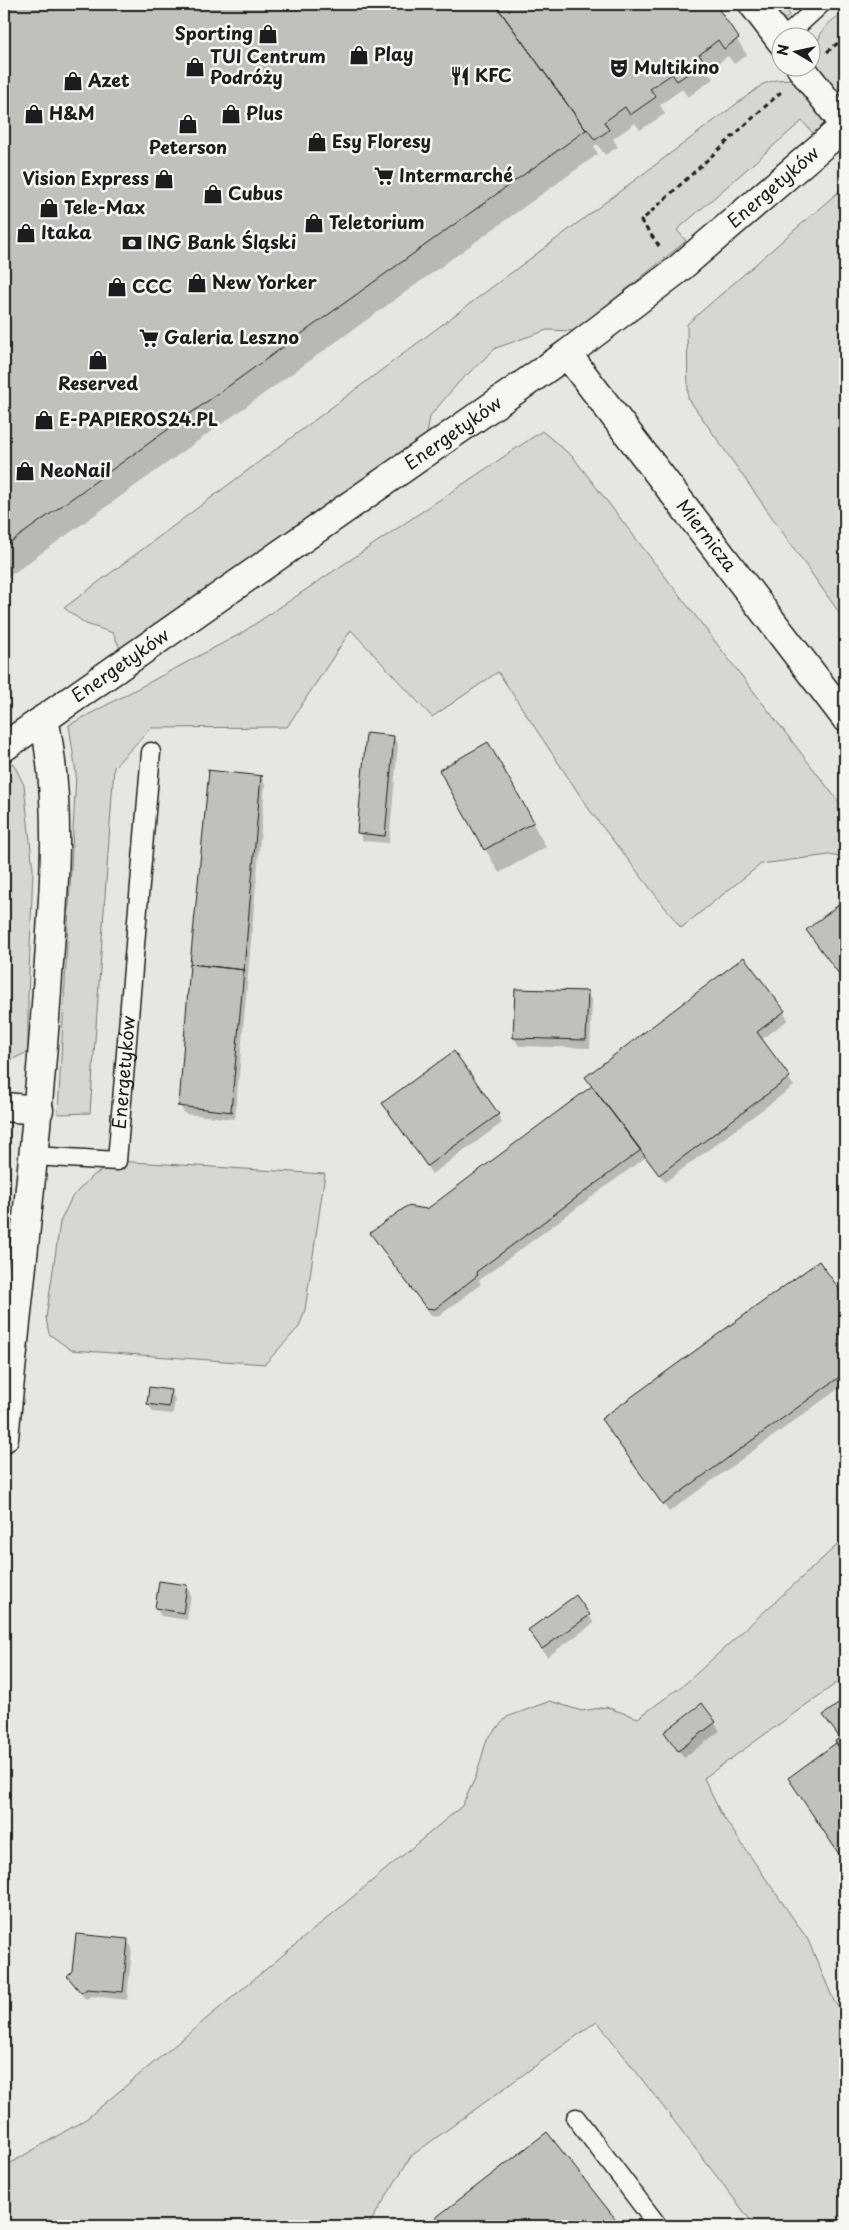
<svg xmlns="http://www.w3.org/2000/svg" width="849" height="2230" font-family="'Playpen Sans',sans-serif">
<rect width="100%" height="100%" fill="#f6f6f2"/>
<filter id="ink" filterUnits="userSpaceOnUse"><feTurbulence type="fractalNoise" baseFrequency=".02" numOctaves="2"/><feDisplacementMap in="SourceGraphic" scale="10" xChannelSelector="R" yChannelSelector="G"/><feConvolveMatrix kernelMatrix="1 2 1 2 8 2 1 2 1" color-interpolation-filters="sRGB"/></filter>
<g filter="url(#ink)">
<path fill="#e6e6e2" fill-rule="evenodd" d="M 4,4 L 845,4 L 845,2226 L 4,2226 ZM 782,38 L 812,38 L 812,68 L 782,68 Z"/>
<path fill="#d6d6d2" stroke="#797977" d="M 769,4 L 784,4 L 789,11 L 789,16 L 786,19 L 781,19 Z
M 845,10 L 845,93 C 818,84 807,53 824,29 C 829,22 839,16 845,10 Z
M 790,79 L 803,83 L 824,116 L 823,130 L 819,140 L 802,121 L 677,230 L 686,241 L 575,331 L 547,330 L 496,348 L 459,382 L 430,416 L 427,435 L 427,452 L 128,666 L 113,633 L 86,624 L 64,608 L 763,84 L 776,80 Z
M 845,186 L 845,621 L 688,398 L 687,324 Z
M 542,431 L 573,457 L 845,810 L 845,858 L 829,855 L 761,864 L 681,928 L 591,812 L 498,672 L 432,717 L 351,630 L 287,727 L 151,728 L 114,767 L 90,1113 L 58,1114 L 76,774 L 69,725 L 240,634 Z
M 13,763 L 24,785 L 33,869 L 28,997 L 28,1052 L 4,1063 L 4,769 Z
M 117,1161 L 325,1174 L 305,1310 L 299,1327 L 265,1364 L 71,1350 L 49,1334 L 46,1318 L 60,1222 L 72,1197 L 91,1177 Z
M 845,1538 L 845,1677 L 704,1778 L 720,1812 L 808,1940 L 834,2001 L 845,2017 L 845,2226 L 755,2226 L 597,2021 L 411,2156 L 368,2226 L 4,2226 L 4,2167 L 86,2119 L 462,1806 L 476,1776 L 487,1739 L 507,1717 L 550,1701 L 582,1711 L 606,1707 L 638,1718 L 686,1683 Z"/>
<path fill="#0003" d="M 4,4 L 713,4 L 747,55 L 734,64 L 728,56 L 708,71 L 713,79 L 688,97 L 682,89 L 660,105 L 665,114 L 640,130 L 635,123 L 613,139 L 618,147 L 605,155 L 597,144 L 594,147 L 598,154 L 4,580 Z
M 393,737 L 398,745 L 389,843 L 363,841 L 359,833 Z
M 488,743 L 546,847 L 499,873 L 440,770 Z
M 261,776 L 265,785 L 235,1119 L 185,1114 L 180,1106 Z
M 845,901 L 845,982 L 807,930 Z
M 587,993 L 592,1001 L 590,1048 L 519,1046 L 514,1038 Z
M 784,1012 L 788,1020 L 761,1040 L 794,1086 L 665,1182 L 646,1157 L 479,1280 L 481,1284 L 439,1316 L 431,1315 L 372,1233 L 427,1211 Z
M 383,1104 L 498,1115 L 502,1123 L 432,1174 Z
M 819,1262 L 845,1299 L 845,1384 L 669,1512 L 607,1427 Z
M 170,1391 L 175,1399 L 173,1414 L 153,1412 L 148,1404 Z
M 187,1587 L 191,1595 L 187,1620 L 161,1616 L 156,1608 Z
M 589,1616 L 594,1623 L 547,1657 L 534,1638 Z
M 845,1701 L 845,1862 L 789,1779 L 841,1739 L 825,1715 Z
M 702,1705 L 720,1731 L 684,1758 L 671,1740 Z
M 127,1940 L 132,1948 L 127,2000 L 92,1996 L 86,2000 L 74,1984 Z
M 547,2134 L 619,2226 L 434,2226 L 432,2223 Z"/>
<path fill="#c0c0bd" stroke="#1c1c1c" d="M 4,4 L 495,4 L 586,130 L 4,547 Z
M 495,4 L 715,4 L 739,38 L 724,49 L 718,40 L 699,55 L 705,62 L 677,81 L 672,74 L 650,89 L 656,97 L 630,115 L 625,107 L 604,122 L 609,130 L 595,140 L 587,129 L 586,130 Z
M 366,733 L 394,736 L 385,836 L 357,833 Z
M 488,742 L 534,822 L 484,850 L 439,770 Z
M 207,770 L 263,776 L 261,776 L 244,969 L 245,970 L 190,964 L 209,771 Z
M 845,900 L 845,982 L 806,930 Z
M 744,957 L 785,1011 L 757,1032 L 790,1077 L 659,1175 L 585,1077 Z
M 190,964 L 245,970 L 244,970 L 231,1111 L 233,1112 L 177,1106 L 179,1105 Z
M 515,989 L 588,991 L 586,1040 L 513,1038 Z
M 454,1051 L 499,1114 L 427,1166 L 382,1103 Z
M 592,1086 L 641,1150 L 476,1272 L 478,1275 L 435,1309 L 426,1308 L 370,1233 L 407,1206 L 427,1209 Z
M 819,1261 L 845,1297 L 845,1373 L 663,1505 L 601,1419 Z
M 149,1387 L 171,1390 L 169,1407 L 147,1404 Z
M 159,1581 L 187,1585 L 183,1613 L 155,1608 Z
M 576,1595 L 590,1615 L 542,1649 L 528,1630 Z
M 845,1699 L 845,1756 L 835,1741 L 840,1738 L 823,1715 Z
M 702,1703 L 716,1722 L 678,1751 L 664,1732 Z
M 836,1743 L 845,1756 L 845,1863 L 788,1778 Z
M 76,1934 L 128,1939 L 123,1992 L 87,1989 L 81,1993 L 67,1976 L 72,1971 Z
M 547,2132 L 621,2226 L 433,2226 L 430,2222 Z"/>
<g fill="none" stroke-linecap="round" stroke-linejoin="round">
<defs>
<g id="lane">
<path d="M 784,38 L 821,4"/>
<path id="s1" d="M 34,1156 L 117,1161 L 151,752"/>
<path d="M 576,2118 L 658,2226"/>
</g>
<g id="street">
<path d="M 753,4 L 782,42"/>
<path d="M 801,68 L 845,125"/>
<path id="s2" d="M 567,354 L 845,717"/>
<path id="s3" d="M 4,747 L 567,354 L 676,271 L 845,126"/>
<path d="M 4,1107 L 39,1110"/>
<path d="M 4,1438 C 19,1288 37,1140 47,990 C 53,900 63,809 44,719"/>
</g>
</defs>
<use href="#lane" stroke="#1c1c1c" stroke-width="21"/>
<use href="#street" stroke="#1c1c1c" stroke-width="31"/>
<path stroke="#1c1c1c" stroke-width="3" stroke-dasharray="5 4" stroke-linecap="butt" d="M 827,52 L 845,37
M 659,246 L 641,221 L 781,92"/>
<use href="#lane" stroke="#f6f6f2" stroke-width="18"/>
<use href="#street" stroke="#f6f6f2" stroke-width="28"/>
</g>
</g>
<defs>
<symbol id="shop-bare" viewBox="-9 -9 18 18"><path d="M-5-2.5h2.3a2.7 3.5 0 0 1 5.4 0H5L5.5 6h-11ZM-1.5-2.5h3a1.5 2.3 0 0 0-3 0Z" fill="#1c1c1c" stroke="#f6f6f2" stroke-width="2.5" paint-order="stroke"/></symbol>
<symbol id="theatre-bare" viewBox="-9 -9 18 18"><path d="M-5-5.5Q0-4 5-5.5V0Q5 5 0 6Q-5 5-5 0ZM-3.3-2.5H-1v1.5H-3.3ZM1-2.5H3.3v1.5H1ZM-2.8 1Q0 5.5 2.8 1Z" fill="#1c1c1c" stroke="#f6f6f2" stroke-width="2.5" paint-order="stroke"/></symbol>
<symbol id="restaurant-bare" viewBox="-9 -9 18 18"><path d="M-5-6h1v4h1v-4h1v4h1v-4h1v5L-1.5 .5V6h-2V.5L-5-1ZM5-6V6H3V1.5H1.5Q1.5-4 5-6Z" fill="#1c1c1c" stroke="#f6f6f2" stroke-width="2.5" paint-order="stroke"/></symbol>
<symbol id="supermarket-bare" viewBox="-9 -9 18 18"><path d="M-6-5.5h2.5l.6 2H6L4.5 2H-2.5L-4.4-4H-6ZM-1.5 3.2a1.3 1.3 0 1 0 .1 0ZM3 3.2a1.3 1.3 0 1 0 .1 0Z" fill="#1c1c1c" stroke="#f6f6f2" stroke-width="2.5" paint-order="stroke"/></symbol>
<symbol id="bank-bare" viewBox="-9 -9 18 18"><path d="M-6-4H6V4H-6ZM0-2.3a2.3 2.3 0 1 0 0 4.6a2.3 2.3 0 1 0 0-4.6Z" fill="#1c1c1c" stroke="#f6f6f2" stroke-width="2.5" paint-order="stroke"/></symbol>
</defs>
<g fill-rule="evenodd">
<use href="#shop-bare" x="254" y="20" width="28" height="28"/>
<use href="#shop-bare" x="345" y="41" width="28" height="28"/>
<use href="#shop-bare" x="181" y="53" width="28" height="28"/>
<use href="#theatre-bare" x="605" y="54" width="28" height="28"/>
<use href="#restaurant-bare" x="446" y="62" width="28" height="28"/>
<use href="#shop-bare" x="59" y="67" width="28" height="28"/>
<use href="#shop-bare" x="20" y="100" width="28" height="28"/>
<use href="#shop-bare" x="217" y="100" width="28" height="28"/>
<use href="#shop-bare" x="174" y="110" width="28" height="28"/>
<use href="#shop-bare" x="303" y="128" width="28" height="28"/>
<use href="#supermarket-bare" x="370" y="162" width="28" height="28"/>
<use href="#shop-bare" x="150" y="165" width="28" height="28"/>
<use href="#shop-bare" x="199" y="180" width="28" height="28"/>
<use href="#shop-bare" x="35" y="194" width="28" height="28"/>
<use href="#shop-bare" x="300" y="209" width="28" height="28"/>
<use href="#shop-bare" x="12" y="219" width="28" height="28"/>
<use href="#bank-bare" x="118" y="229" width="28" height="28"/>
<use href="#shop-bare" x="183" y="269" width="28" height="28"/>
<use href="#shop-bare" x="103" y="273" width="28" height="28"/>
<use href="#supermarket-bare" x="135" y="324" width="28" height="28"/>
<use href="#shop-bare" x="84" y="346" width="28" height="28"/>
<use href="#shop-bare" x="30" y="406" width="28" height="28"/>
<use href="#shop-bare" x="11" y="457" width="28" height="28"/>
</g>
<g text-anchor="middle" stroke-width="5" stroke-linejoin="round" paint-order="stroke">
<g font-size="18" font-weight="bold" fill="#1c1c1c" stroke="#f6f6f2" text-anchor="start">
<text x="253" y="40" text-anchor="end">Sporting</text>
<text x="374" y="61">Play</text>
<text x="210" y="63">TUI Centrum<tspan x="210" dy="21">Podróży</tspan></text>
<text x="634" y="74">Multikino</text>
<text x="475" y="82">KFC</text>
<text x="88" y="87">Azet</text>
<text x="49" y="120">H&amp;M</text>
<text x="246" y="120">Plus</text>
<text x="332" y="148">Esy Floresy</text>
<text x="188" y="154" text-anchor="middle">Peterson</text>
<text x="399" y="182">Intermarché</text>
<text x="149" y="185" text-anchor="end">Vision Express</text>
<text x="228" y="200">Cubus</text>
<text x="64" y="214">Tele-Max</text>
<text x="329" y="229">Teletorium</text>
<text x="41" y="239">Itaka</text>
<text x="147" y="249">ING Bank Śląski</text>
<text x="212" y="289">New Yorker</text>
<text x="132" y="293">CCC</text>
<text x="164" y="344">Galeria Leszno</text>
<text x="98" y="390" text-anchor="middle">Reserved</text>
<text x="59" y="426">E-PAPIEROS24.PL</text>
<text x="40" y="477">NeoNail</text>
</g>
<g font-size="18" fill="#1c1c1c" stroke="#f6f6f2">
<text dy="6" stroke="none"><textPath href="#s3" startOffset="952">Energetyków</textPath></text>
<text dy="6" stroke="none"><textPath href="#s3" startOffset="548">Energetyków</textPath></text>
<text dy="6" stroke="none"><textPath href="#s2" startOffset="229">Miernicza</textPath></text>
<text dy="6" stroke="none"><textPath href="#s3" startOffset="142">Energetyków</textPath></text>
<text dy="6" stroke="none"><textPath href="#s1" startOffset="172">Energetyków</textPath></text>
</g>
</g>
<rect width="849" height="2230" fill="none" stroke="#f6f6f2" stroke-width="20"/>
<rect x="10" y="10" width="829" height="2210" fill="none" stroke="#1c1c1c" stroke-width="2" filter="url(#ink)"/>
<g transform="translate(796 52) rotate(279)"><circle r="24" fill="#f6f6f2" stroke="#9f9f9c"/>
<path d="M0-4L9 19L0 12L-9 19Z" fill="#1c1c1c"/>
<text y="-8" font-size="14" font-weight="bold" text-anchor="middle" fill="#1c1c1c">N</text>
</g>
</svg>
